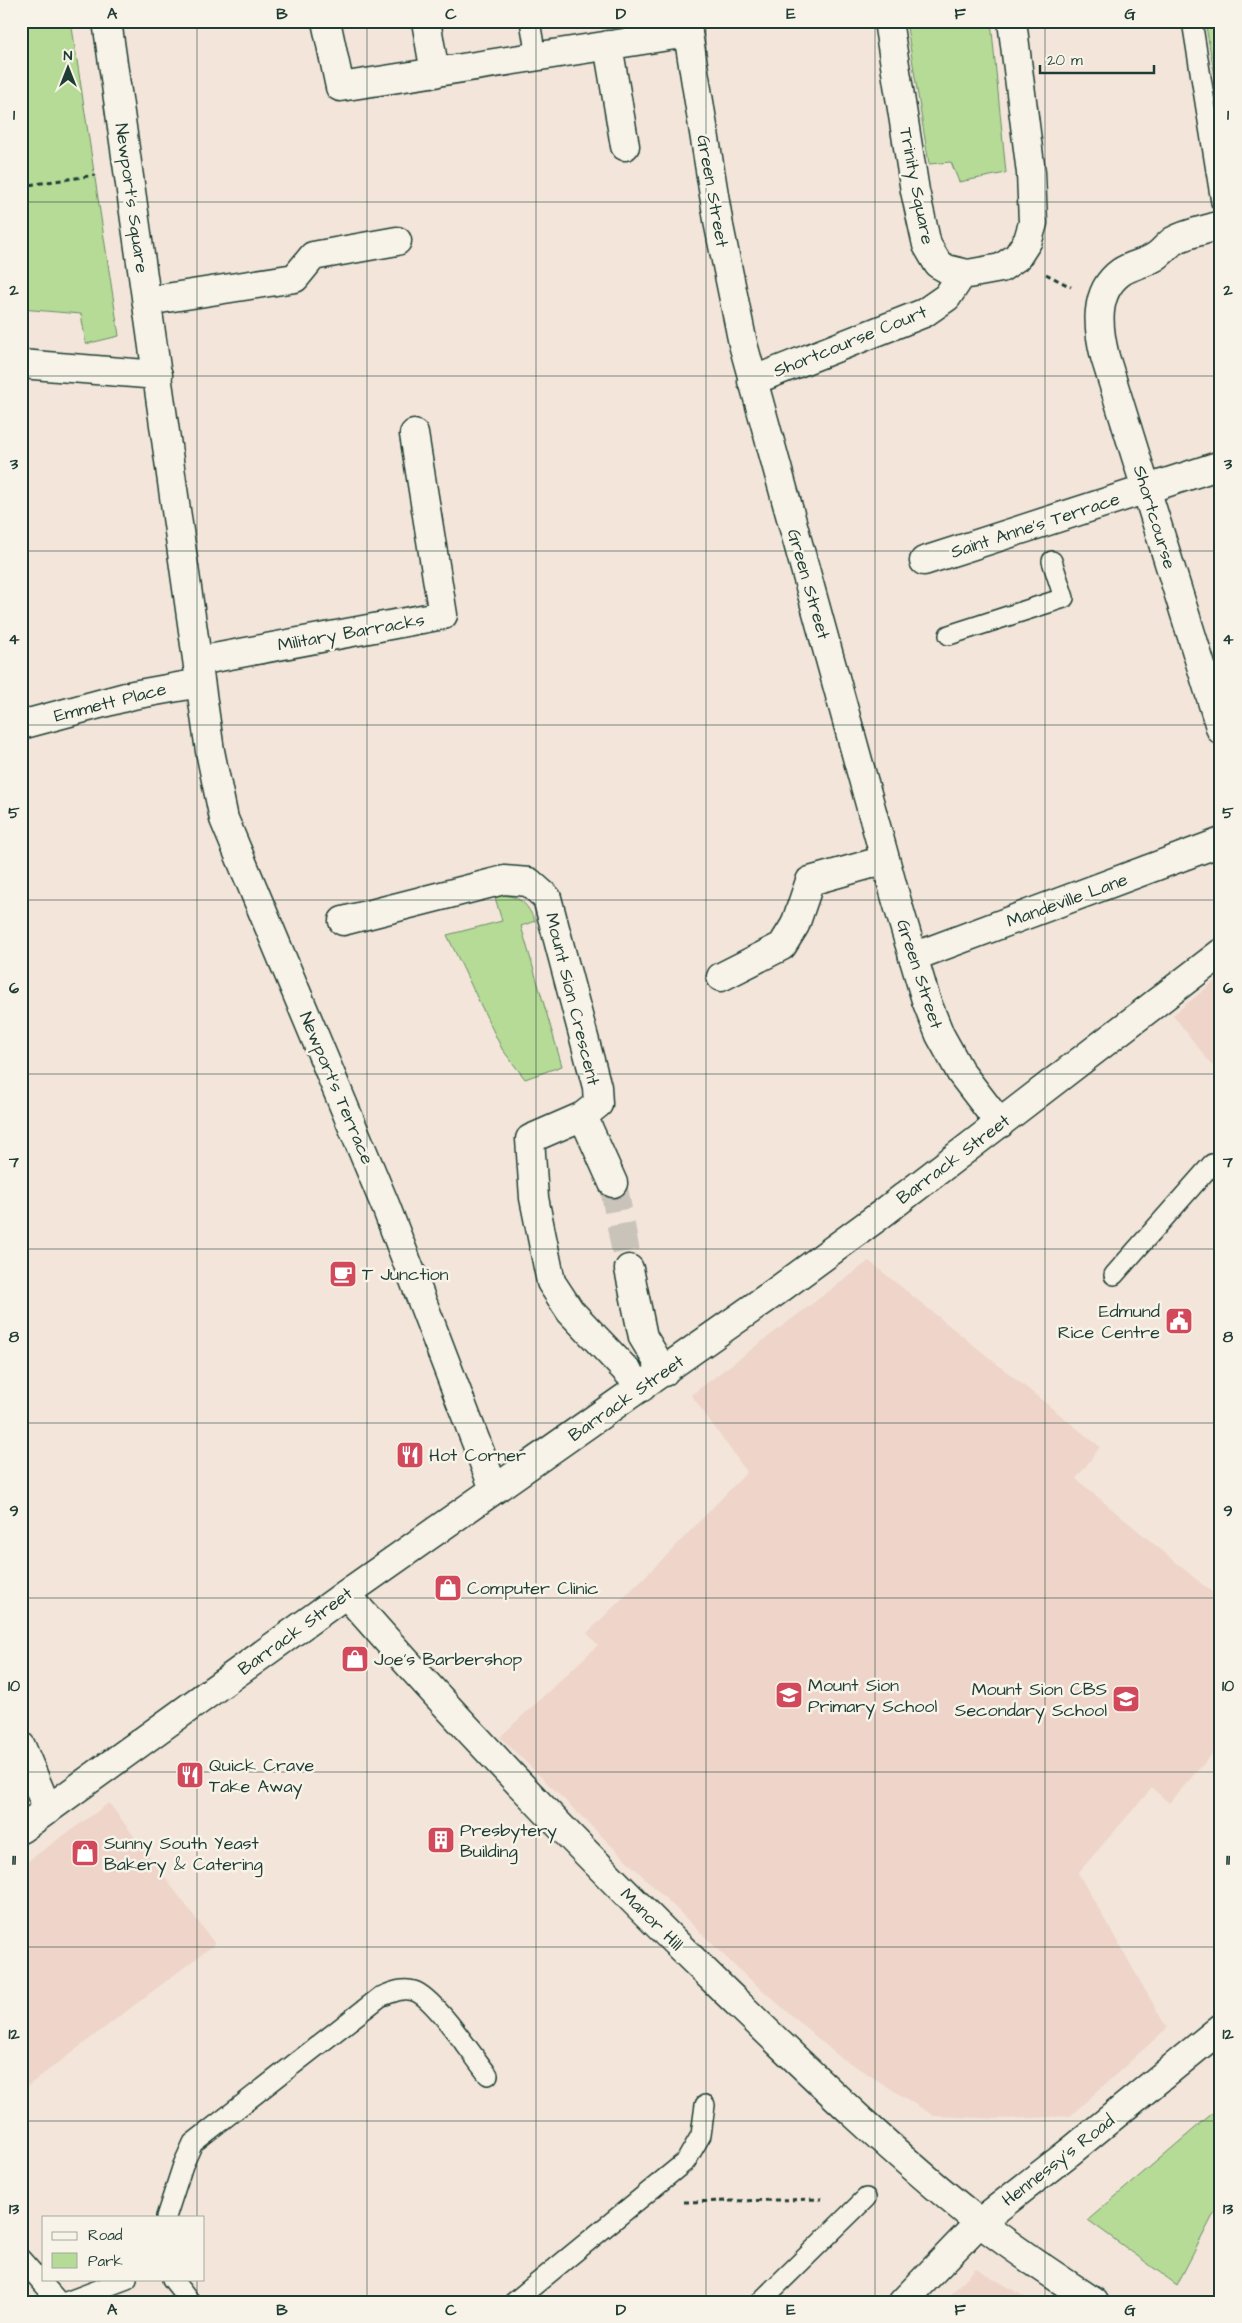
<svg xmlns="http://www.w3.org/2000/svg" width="1242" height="2323" font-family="'Architects Daughter',sans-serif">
<rect width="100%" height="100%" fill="#f3e5da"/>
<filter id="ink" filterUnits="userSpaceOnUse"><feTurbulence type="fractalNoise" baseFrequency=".02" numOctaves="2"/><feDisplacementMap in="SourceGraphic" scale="10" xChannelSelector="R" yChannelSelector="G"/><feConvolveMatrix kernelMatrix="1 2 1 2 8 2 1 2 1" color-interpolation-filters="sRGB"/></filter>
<g filter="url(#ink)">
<path fill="#eed4c9" d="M 1221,976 L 1221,1077 L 1173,1015 Z
M 869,1261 L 1100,1447 L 1076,1479 L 1221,1600 L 1221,1744 L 1169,1803 L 1152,1788 L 1078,1873 L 1167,2028 L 1070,2116 L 1004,2119 L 934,2116 L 836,2054 L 736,1967 L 500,1737 L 598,1645 L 587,1633 L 670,1552 L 747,1472 L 691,1395 Z
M 109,1803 L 215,1944 L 21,2091 L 21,1866 Z
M 976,2268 L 1033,2302 L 943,2302 Z"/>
<path fill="#b5db97" stroke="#6a8c66" d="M 27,21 L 71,21 L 119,336 L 86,344 L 81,314 L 21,309 L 21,32 Z
M 906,21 L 991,21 L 1006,173 L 959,182 L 951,162 L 929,164 Z
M 1205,21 L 1221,21 L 1221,111 Z
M 494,894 C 518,896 525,899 535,921 L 521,926 L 562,1066 L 525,1079 L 502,1049 L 447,935 L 502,921 Z
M 1221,2106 L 1221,2200 L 1177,2285 L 1088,2220 Z"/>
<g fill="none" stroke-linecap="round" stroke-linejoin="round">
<path stroke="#c9c3b9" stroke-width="28" stroke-dasharray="28 14" stroke-linecap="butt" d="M 613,1183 L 629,1269"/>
<defs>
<path id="service" d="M 530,21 L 536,57
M 1192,21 L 1221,202
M 949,635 L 1064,598 L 1052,561
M 1114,1275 L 1212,1164 L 1221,1172
M 166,2217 L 183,2165 L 193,2143 L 380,1997 C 391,1993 402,1987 414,1991 C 434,1997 473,2056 488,2075
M 21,2259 L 59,2302
M 172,2279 L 190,2302
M 66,2302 L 127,2279
M 514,2302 L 686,2161 L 701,2135 L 705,2105
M 760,2302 L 866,2198"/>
<path id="minor" d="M 326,21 L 340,87 L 688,33
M 426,21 L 435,73
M 888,21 L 915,191 L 927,245 L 938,264 L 947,269 L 968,274 L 1001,268 L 1017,257 L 1028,240 L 1033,223 L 1031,173 L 1012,21
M 608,45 L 625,146
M 1221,225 C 1206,230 1187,233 1173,241 C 1166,246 1161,254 1153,258 C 1143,264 1131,265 1121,272 C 1093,292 1098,329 1105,357 L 1221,730
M 147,301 L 295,278 L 313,256 L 397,241
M 21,364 L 158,375
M 752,381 L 924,313 L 947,297 L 963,273
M 924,561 L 1221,465
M 198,661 L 443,615 L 414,434
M 21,725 L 133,695 L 200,683
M 343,921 L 504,880 L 529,882 L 547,898 L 597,1087 L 598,1104 L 583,1116 L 530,1139 L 534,1198 L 551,1282 L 570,1311 L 642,1387
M 913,957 L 1221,842
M 721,977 L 782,946 L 795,925 L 810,881 L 885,860
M 583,1116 L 613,1183
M 629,1269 L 643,1337 L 664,1372"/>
<path id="tertiary" d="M 107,21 L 210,751 L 224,819 L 386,1207 L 494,1489
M 686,21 L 719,226 L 743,344 L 895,895 L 926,1000 L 940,1035 L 961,1073 L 1000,1124
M 346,1594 C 467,1732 594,1864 726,1992 C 808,2071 890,2151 979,2222 C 1016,2251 1055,2276 1094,2302
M 21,1746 L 48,1810
M 21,1829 L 346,1594 L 774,1293 L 879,1216 L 1221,953
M 903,2302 L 980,2222 L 1071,2151 L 1221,2028"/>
</defs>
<use href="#service" stroke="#1f3d34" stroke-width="22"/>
<use href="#minor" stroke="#1f3d34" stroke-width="31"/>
<use href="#tertiary" stroke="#1f3d34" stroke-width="31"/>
<path stroke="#1f3d34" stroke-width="3" stroke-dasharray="5 4" stroke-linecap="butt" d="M 21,186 L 96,175
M 1046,274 L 1071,287
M 684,2202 L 822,2199"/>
<use href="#service" stroke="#f7f3e8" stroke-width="19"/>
<use href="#minor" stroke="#f7f3e8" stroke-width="28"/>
<use href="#tertiary" stroke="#f7f3e8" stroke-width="28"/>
</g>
</g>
<path fill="none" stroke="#1f3d34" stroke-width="1" stroke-opacity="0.55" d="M 197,21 L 197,2217M 367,21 L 367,2302M 536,21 L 536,2302M 706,21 L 706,2302M 875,21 L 875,2302M 1045,21 L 1045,2302M 21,202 L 1221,202M 21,376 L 1221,376M 21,551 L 1221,551M 21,725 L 1221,725M 21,900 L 1221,900M 21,1074 L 1221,1074M 21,1249 L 1221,1249M 21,1423 L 1221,1423M 21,1598 L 1221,1598M 21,1772 L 1221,1772M 21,1947 L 1221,1947M 21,2121 L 1221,2121M 197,2279 L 197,2302"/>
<defs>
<symbol id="cafe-square" viewBox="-11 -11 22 22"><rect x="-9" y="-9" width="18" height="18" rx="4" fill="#d1495b" stroke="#f7f3e8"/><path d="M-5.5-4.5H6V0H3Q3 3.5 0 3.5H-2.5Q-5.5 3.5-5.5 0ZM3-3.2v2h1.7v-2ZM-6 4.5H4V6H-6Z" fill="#fff"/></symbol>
<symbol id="civic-square" viewBox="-11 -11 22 22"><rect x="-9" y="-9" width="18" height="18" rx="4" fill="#d1495b" stroke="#f7f3e8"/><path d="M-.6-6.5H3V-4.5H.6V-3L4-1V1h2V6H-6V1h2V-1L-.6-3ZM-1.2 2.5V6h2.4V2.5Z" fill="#fff"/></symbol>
<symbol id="restaurant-square" viewBox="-11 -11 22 22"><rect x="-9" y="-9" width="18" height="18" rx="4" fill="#d1495b" stroke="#f7f3e8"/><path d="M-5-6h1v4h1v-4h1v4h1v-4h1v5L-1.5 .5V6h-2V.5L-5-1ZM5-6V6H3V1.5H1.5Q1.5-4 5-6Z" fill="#fff"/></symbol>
<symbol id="shop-square" viewBox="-11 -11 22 22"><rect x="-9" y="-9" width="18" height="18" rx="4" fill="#d1495b" stroke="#f7f3e8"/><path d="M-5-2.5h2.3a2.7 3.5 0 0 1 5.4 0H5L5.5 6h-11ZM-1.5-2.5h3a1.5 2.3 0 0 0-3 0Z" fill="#fff"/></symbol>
<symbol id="school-square" viewBox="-11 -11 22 22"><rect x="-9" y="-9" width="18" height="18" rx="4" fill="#d1495b" stroke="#f7f3e8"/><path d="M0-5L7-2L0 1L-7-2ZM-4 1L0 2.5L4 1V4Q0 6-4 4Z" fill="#fff"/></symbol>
<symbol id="building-square" viewBox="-11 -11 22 22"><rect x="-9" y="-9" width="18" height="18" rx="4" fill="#d1495b" stroke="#f7f3e8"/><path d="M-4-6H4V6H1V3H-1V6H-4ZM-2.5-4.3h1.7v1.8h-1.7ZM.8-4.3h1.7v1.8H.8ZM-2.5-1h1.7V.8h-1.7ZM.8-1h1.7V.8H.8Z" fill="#fff"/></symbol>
</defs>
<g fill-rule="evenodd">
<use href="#cafe-square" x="327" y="1258" width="32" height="32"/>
<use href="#civic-square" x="1163" y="1305" width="32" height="32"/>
<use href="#restaurant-square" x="394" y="1439" width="32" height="32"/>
<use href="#shop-square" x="432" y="1572" width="32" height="32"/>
<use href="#shop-square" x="339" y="1643" width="32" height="32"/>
<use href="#school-square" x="773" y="1679" width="32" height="32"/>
<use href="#school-square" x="1110" y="1683" width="32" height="32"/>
<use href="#restaurant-square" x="174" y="1759" width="32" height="32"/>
<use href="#building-square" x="425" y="1824" width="32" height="32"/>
<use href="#shop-square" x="69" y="1837" width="32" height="32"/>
</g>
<g text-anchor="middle" stroke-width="5" stroke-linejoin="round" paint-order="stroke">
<g font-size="18" fill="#1f3d34" stroke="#f7f3e8">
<text transform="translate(917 186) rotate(79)" y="6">Trinity Square</text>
<text transform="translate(713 191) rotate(80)" y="6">Green Street</text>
<text transform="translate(132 198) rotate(82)" y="6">Newport's Square</text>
<text transform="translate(850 341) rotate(-22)" y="6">Shortcourse Court</text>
<text transform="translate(1155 517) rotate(73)" y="6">Shortcourse</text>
<text transform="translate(1035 525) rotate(-18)" y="6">Saint Anne's Terrace</text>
<text transform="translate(809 584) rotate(74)" y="6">Green Street</text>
<text transform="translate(351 632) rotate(-10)" y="6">Military Barracks</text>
<text transform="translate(110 702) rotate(-14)" y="6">Emmett Place</text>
<text transform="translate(1067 900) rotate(-20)" y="6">Mandeville Lane</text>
<text transform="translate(920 974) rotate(72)" y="6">Green Street</text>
<text transform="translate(573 999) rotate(76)" y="6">Mount Sion Crescent</text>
<text transform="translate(337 1088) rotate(67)" y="6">Newport's Terrace</text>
<text transform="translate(953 1159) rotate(-37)" y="6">Barrack Street</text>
<text transform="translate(626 1398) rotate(-35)" y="6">Barrack Street</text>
<text transform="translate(295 1631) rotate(-36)" y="6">Barrack Street</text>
<text transform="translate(652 1919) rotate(45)" y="6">Manor Hill</text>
<text transform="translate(1058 2160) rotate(-38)" y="6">Hennessy's Road</text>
</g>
<g font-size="18" fill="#1f3d34" stroke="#f7f3e8" text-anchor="start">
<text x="362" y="1280">T Junction</text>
<text x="1160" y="1317" text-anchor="end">Edmund<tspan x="1160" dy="21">Rice Centre</tspan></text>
<text x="429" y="1461">Hot Corner</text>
<text x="467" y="1594">Computer Clinic</text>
<text x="374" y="1665">Joe's Barbershop</text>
<text x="808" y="1691">Mount Sion<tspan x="808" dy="21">Primary School</tspan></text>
<text x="1107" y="1695" text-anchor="end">Mount Sion CBS<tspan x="1107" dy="21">Secondary School</tspan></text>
<text x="209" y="1771">Quick Crave<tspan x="209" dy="21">Take Away</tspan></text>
<text x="460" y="1836">Presbytery<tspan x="460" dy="21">Building</tspan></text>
<text x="104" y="1849">Sunny South Yeast<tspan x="104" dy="21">Bakery &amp; Catering</tspan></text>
</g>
</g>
<rect width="1242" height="2323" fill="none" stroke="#f7f3e8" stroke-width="55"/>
<rect x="42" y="2216" width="162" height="65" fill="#f7f3e8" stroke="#a1aaa0"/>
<rect x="52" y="2232" width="25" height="8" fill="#f7f3e8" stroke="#a1aaa0"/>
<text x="88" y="2240" font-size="15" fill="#1f3d34">Road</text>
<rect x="52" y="2253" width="25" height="15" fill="#b5db97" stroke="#a1aaa0"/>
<text x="88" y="2266" font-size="15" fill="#1f3d34">Park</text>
<g transform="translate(68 68)" stroke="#f7f3e8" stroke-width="4" paint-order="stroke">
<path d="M0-4L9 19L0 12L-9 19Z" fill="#1f3d34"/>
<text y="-8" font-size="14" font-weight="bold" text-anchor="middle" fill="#1f3d34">N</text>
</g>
<path d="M1040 65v8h114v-8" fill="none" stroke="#1f3d34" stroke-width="2.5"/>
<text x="1047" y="65" font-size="15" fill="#1f3d34" stroke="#f7f3e8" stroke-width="4" paint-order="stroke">20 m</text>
<rect x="28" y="28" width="1186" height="2268" fill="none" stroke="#1f3d34" stroke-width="2"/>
<g font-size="16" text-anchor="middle" font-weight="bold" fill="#1f3d34">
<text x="112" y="19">A</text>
<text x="282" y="19">B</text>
<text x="451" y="19">C</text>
<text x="621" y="19">D</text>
<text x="791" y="19">E</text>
<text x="960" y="19">F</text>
<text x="1130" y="19">G</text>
<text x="14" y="120">1</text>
<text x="1228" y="120">1</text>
<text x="14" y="295">2</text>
<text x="1228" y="295">2</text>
<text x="14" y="469">3</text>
<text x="1228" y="469">3</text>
<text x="14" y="644">4</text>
<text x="1228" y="644">4</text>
<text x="14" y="818">5</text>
<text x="1228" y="818">5</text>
<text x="14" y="993">6</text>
<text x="1228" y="993">6</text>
<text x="14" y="1167">7</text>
<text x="1228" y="1167">7</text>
<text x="14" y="1342">8</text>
<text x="1228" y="1342">8</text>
<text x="14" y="1516">9</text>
<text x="1228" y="1516">9</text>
<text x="14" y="1691">10</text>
<text x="1228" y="1691">10</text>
<text x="14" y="1865">11</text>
<text x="1228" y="1865">11</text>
<text x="14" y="2039">12</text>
<text x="1228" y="2039">12</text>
<text x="14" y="2214">13</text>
<text x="1228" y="2214">13</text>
<text x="112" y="2315">A</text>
<text x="282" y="2315">B</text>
<text x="451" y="2315">C</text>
<text x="621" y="2315">D</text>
<text x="791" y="2315">E</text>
<text x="960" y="2315">F</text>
<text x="1130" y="2315">G</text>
</g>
</svg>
